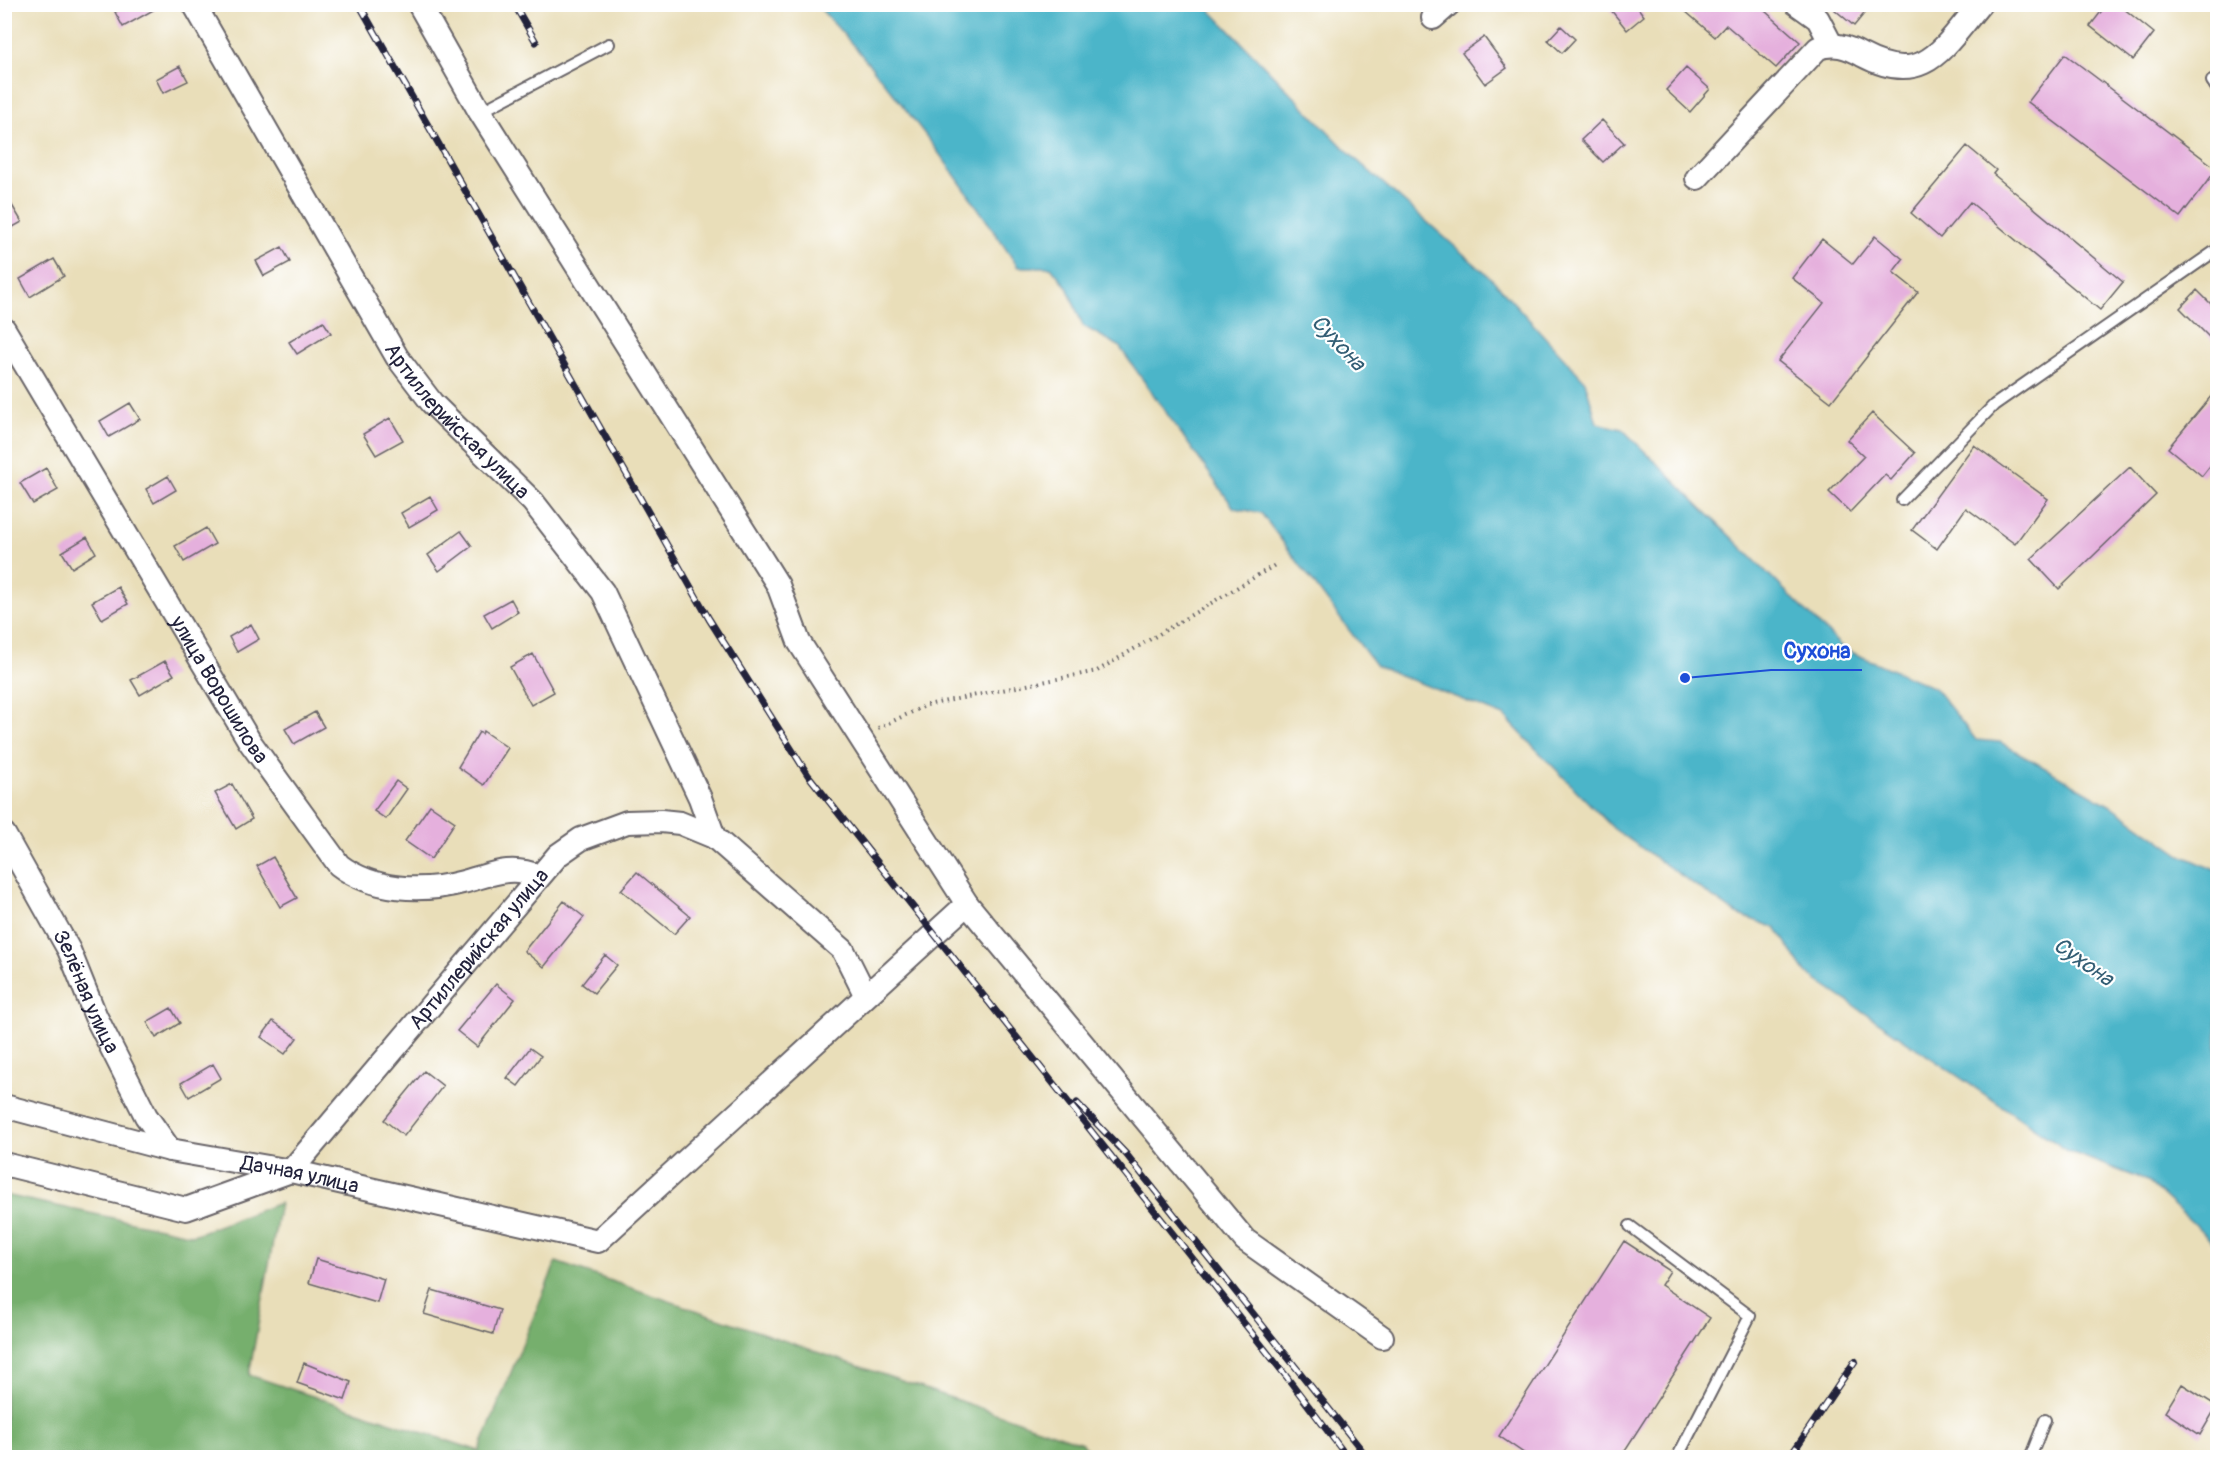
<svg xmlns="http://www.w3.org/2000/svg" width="2222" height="1462" font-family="Pangolin,sans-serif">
<rect width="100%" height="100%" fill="#fff"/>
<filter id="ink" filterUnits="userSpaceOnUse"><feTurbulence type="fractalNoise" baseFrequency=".0167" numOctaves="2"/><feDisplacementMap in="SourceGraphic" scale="12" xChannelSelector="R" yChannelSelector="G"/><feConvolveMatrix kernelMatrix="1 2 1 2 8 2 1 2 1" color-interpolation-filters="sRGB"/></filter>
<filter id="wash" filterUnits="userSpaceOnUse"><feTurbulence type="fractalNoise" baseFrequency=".008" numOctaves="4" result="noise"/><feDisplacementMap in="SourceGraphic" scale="24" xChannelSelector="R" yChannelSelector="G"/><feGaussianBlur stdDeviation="1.35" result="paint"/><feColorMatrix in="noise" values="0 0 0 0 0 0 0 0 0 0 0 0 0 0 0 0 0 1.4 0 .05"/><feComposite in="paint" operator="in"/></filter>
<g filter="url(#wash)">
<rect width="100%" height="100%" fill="#e9deb9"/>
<path fill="#76af6d" stroke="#4c6854" stroke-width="1.5" d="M 5,1195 L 193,1235 L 280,1203 L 249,1375 L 479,1451 L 556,1262 L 1082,1443 L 1094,1457 L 5,1457 Z"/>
<path fill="#4bb5c9" stroke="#366c82" stroke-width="1.5" d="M 817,5 L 1205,5 L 1350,154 L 1494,281 L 1585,381 L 1597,423 L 1622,429 L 1844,649 L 1935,688 L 1976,740 L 2000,742 L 2116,809 L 2181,855 L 2217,871 L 2217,1245 L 2147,1181 L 2068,1151 L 1806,973 L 1776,928 L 1737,914 L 1614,829 L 1504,716 L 1376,666 L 1261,513 L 1234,508 L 1119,346 L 1083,326 L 1067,287 L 1051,267 L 1018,267 C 957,175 892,85 817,5 Z"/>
<g id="blocks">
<path fill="#e5b0dd" d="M 129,4 L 164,4 L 123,27 L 115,12 Z
M 1606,4 L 1635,4 L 1644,16 L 1627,30 Z
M 1677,4 L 1757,4 L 1800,42 L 1776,68 L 1726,25 L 1715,37 Z
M 1828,4 L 1872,4 L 1854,26 Z
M 2107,4 L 2118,4 L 2154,33 L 2133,60 L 2090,26 Z
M 1561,26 L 1575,39 L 1562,53 L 1548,40 Z
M 1484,37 L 1507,68 L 1485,84 L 1462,53 Z
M 2065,54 L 2217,169 L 2180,217 L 2028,102 Z
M 180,66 L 188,81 L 163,93 L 156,79 Z
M 1686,68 L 1710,89 L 1690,112 L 1666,90 Z
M 1602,120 L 1624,143 L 1603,162 L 1581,140 Z
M 1967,146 L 1996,170 L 1993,174 L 2123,282 L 2100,310 L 1970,202 L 1940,238 L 1911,213 Z
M 4,192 L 22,222 L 4,232 Z
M 1875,236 L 1903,259 L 1893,272 L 1918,292 L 1831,402 L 1778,361 L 1824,303 L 1792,278 L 1822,239 L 1853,264 Z
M 282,247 L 290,262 L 264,276 L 256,261 Z
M 54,259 L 64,276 L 30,297 L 20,279 Z
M 2197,290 L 2217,310 L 2217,345 L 2180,308 Z
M 323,321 L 331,333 L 297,354 L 289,342 Z
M 2217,389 L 2217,457 L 2202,476 L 2168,448 Z
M 130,403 L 140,419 L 109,437 L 100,421 Z
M 1872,413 L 1915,453 L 1891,480 L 1885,475 L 1850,512 L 1829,492 L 1864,456 L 1847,440 Z
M 390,418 L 403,440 L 376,455 L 363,434 Z
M 1974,445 L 2048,499 L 2015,544 L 1966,508 L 1937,549 L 1912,530 Z
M 2130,467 L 2156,495 L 2059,589 L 2031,559 Z
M 46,468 L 58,490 L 33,504 L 20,483 Z
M 168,476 L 176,490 L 154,503 L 146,489 Z
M 430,496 L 438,510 L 409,527 L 401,513 Z
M 206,528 L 215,544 L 184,562 L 175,546 Z
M 461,531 L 472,546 L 439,571 L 428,555 Z
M 87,537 L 96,553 L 72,568 L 62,552 Z
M 118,587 L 128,604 L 102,619 L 92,602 Z
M 511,599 L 518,612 L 492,628 L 484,614 Z
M 251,624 L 259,639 L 237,652 L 229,637 Z
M 533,654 L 554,692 L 531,705 L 510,667 Z
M 165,661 L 174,675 L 140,695 L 131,680 Z
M 315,712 L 324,727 L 294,744 L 285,729 Z
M 483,731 L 508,748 L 484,785 L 458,767 L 479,732 L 482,734 Z
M 396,781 L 407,789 L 386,819 L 374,811 Z
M 232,784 L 252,819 L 236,829 L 215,793 Z
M 430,805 L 455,822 L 431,859 L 405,841 Z
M 273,857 L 297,898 L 280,907 L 257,866 Z
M 637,872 L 690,916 L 674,934 L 621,890 Z
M 564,901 L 584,917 L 544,967 L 524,951 Z
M 605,955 L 617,965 L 594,993 L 582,984 Z
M 496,984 L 515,999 L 477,1047 L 457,1031 Z
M 171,1008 L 180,1023 L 156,1038 L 147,1022 Z
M 273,1021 L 297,1038 L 285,1054 L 261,1037 Z
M 530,1048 L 541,1056 L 518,1086 L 507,1078 Z
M 213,1064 L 221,1078 L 189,1097 L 181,1083 Z
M 424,1071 L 443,1086 L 404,1136 L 384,1120 Z
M 1624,1241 L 1670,1271 L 1661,1285 L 1710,1318 L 1620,1458 L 1531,1458 L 1499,1436 Z
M 316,1259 L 384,1279 L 377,1303 L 309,1283 Z
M 432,1290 L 500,1310 L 493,1334 L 424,1314 Z
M 304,1363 L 351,1382 L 345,1400 L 297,1383 Z
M 2182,1384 L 2217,1406 L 2200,1435 L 2165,1412 Z"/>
</g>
</g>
<g filter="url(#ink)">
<use href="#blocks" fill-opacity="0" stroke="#686467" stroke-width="1.5"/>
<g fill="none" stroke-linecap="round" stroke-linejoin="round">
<defs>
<path id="service" d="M 2212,81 L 2218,90
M 480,112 L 609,44
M 1902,500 L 1994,405 L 2218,249
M 1630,1226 L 1750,1316 L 1677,1458
M 2030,1458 L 2045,1420
M 2214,1458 L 2218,1451"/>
<g id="minor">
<path id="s1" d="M 194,4 L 397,357 L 432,403 L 533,502 L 603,592 L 700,798 L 714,837"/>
<path d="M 1797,4 L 1818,19 L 1831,44"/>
<path d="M 1433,18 L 1449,4"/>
<path d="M 1697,178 L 1818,48 C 1835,43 1846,46 1862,55 C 1924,88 1942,49 1980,4"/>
<path id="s2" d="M 4,329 L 250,742 L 339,865 C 373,891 422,893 463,882 C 490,875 510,864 538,876"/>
<path id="s3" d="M 4,834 L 69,950 L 96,1017 L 146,1116 L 170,1150"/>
<path d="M 967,904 L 1245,1240 L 1382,1337"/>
<path id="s4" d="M 4,1106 L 170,1150 L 291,1171 L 598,1241 L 967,904 L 799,642 L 778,585 L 480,112 L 419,4"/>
<path id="s5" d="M 4,1164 L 186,1209 L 291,1171 L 558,855 L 581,839 L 627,822 L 661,821 L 680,823 L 714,837 L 843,950 L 865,994"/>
</g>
</defs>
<use href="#service" stroke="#686467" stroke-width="14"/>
<use href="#minor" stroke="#686467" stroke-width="26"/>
<path stroke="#686467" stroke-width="4" stroke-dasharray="1.5 4.5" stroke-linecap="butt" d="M 878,728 L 927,705 L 1097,671 L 1275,565"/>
<use href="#service" stroke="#fff" stroke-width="10"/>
<use href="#minor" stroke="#fff" stroke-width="22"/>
<defs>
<path id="rail" d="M 359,4 L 709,619 L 808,775 L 1286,1376 L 1348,1458
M 514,4 L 536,42
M 1077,1103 L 1126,1154 L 1368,1458
M 1789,1458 L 1855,1361"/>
</defs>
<use href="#rail" stroke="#22223b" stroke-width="7"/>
<use href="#rail" stroke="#fff" stroke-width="4.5" stroke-dasharray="14" stroke-linecap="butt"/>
</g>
</g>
<g text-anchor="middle" stroke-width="4.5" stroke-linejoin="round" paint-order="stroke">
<g font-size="21" fill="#22223b" stroke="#fff">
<text dy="7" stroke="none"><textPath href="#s1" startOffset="495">Артиллерийская улица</textPath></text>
<text dy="7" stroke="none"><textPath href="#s2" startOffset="420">улица Ворошилова</textPath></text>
<text dy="7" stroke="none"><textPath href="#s5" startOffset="590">Артиллерийская улица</textPath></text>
<text dy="7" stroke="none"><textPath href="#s3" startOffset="178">Зелёная улица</textPath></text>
<text dy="7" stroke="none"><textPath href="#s4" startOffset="304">Дачная улица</textPath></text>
</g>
<g font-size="22" font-style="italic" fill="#325d74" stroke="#fff">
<text transform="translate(1339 342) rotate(47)" y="8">Сухона</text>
<text transform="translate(2084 961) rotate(35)" y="8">Сухона</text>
</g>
</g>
<path fill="none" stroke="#1d4ed8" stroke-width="2" d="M1685 678L1771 670H1862"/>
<circle fill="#1d4ed8" stroke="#fff" stroke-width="2" cx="1685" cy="678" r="6"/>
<g font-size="22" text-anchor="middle" font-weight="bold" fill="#1d4ed8" stroke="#fff" stroke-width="4.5" stroke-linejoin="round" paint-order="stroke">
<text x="1817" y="658">Сухона</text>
</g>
<rect width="2222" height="1462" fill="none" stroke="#fff" stroke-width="24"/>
</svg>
